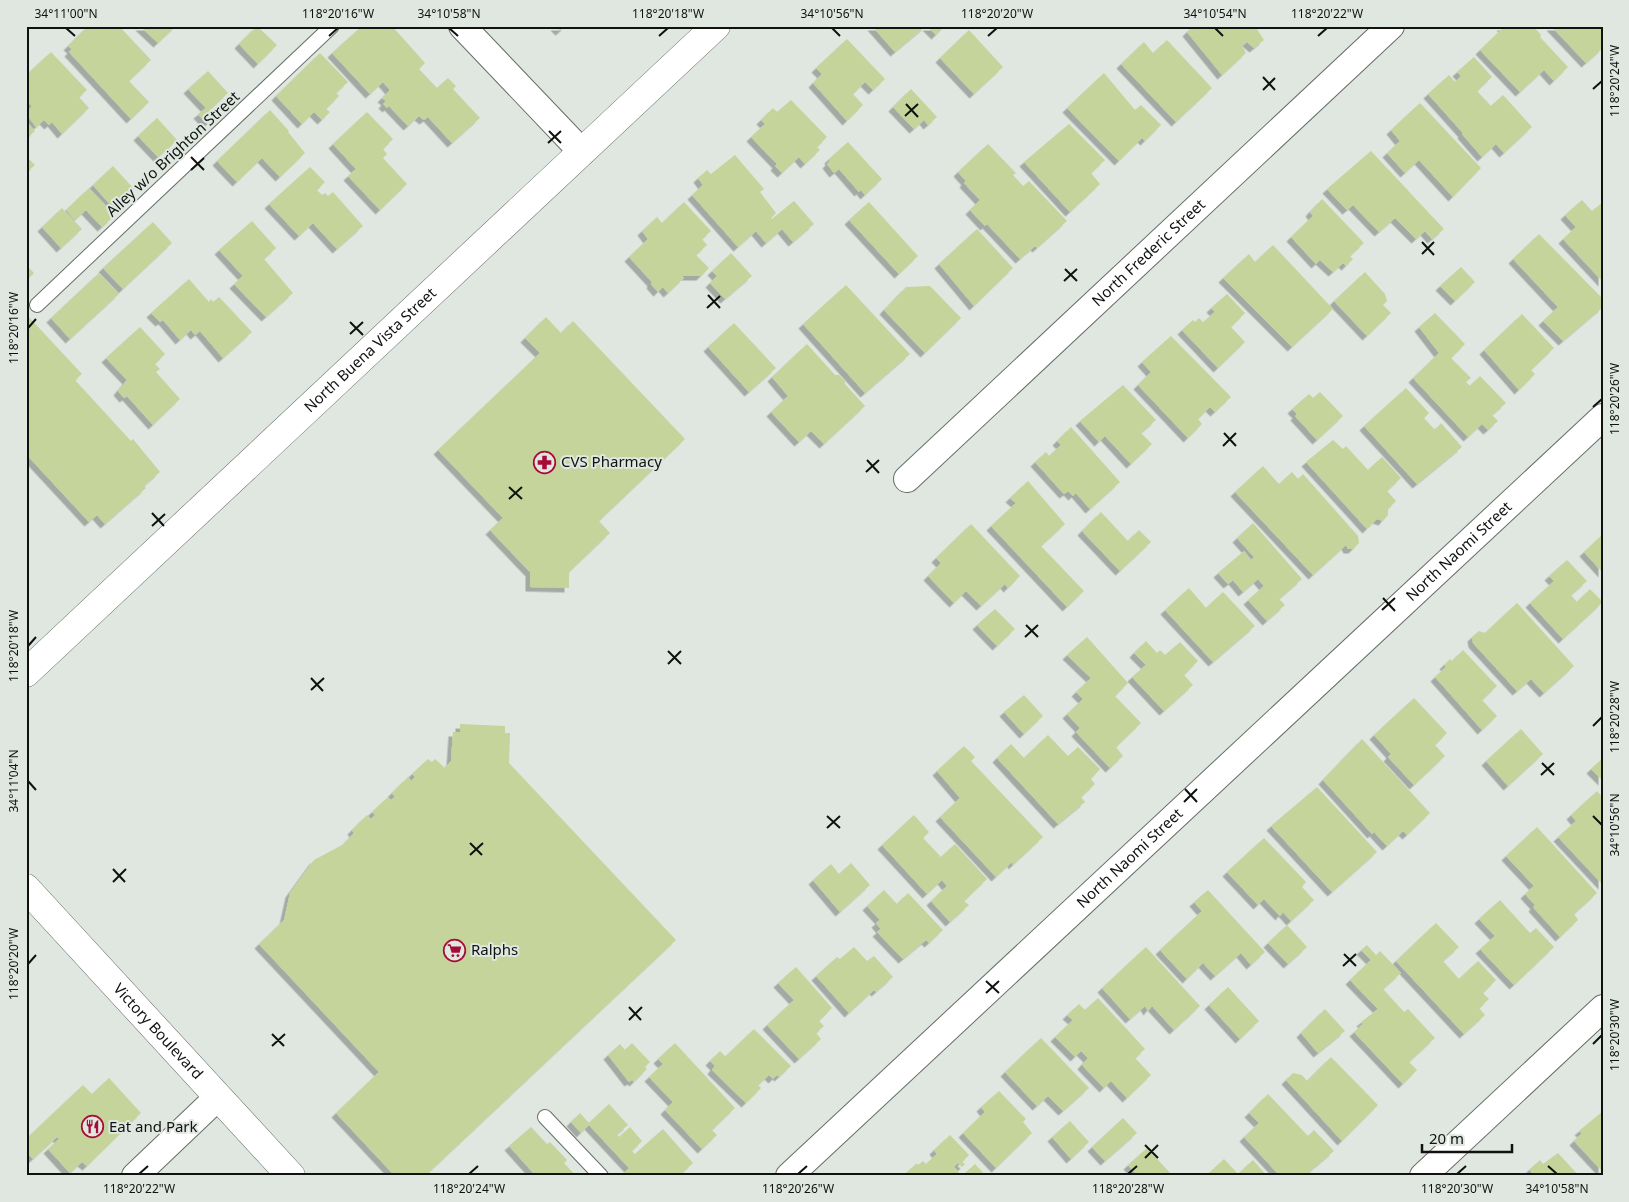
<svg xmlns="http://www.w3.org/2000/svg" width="1629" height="1202" font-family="'Noto Sans',sans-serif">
<defs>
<filter id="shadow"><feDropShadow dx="-4.5" dy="4.5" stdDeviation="0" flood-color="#0004"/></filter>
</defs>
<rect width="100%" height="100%" fill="#dfe7e0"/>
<path fill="#c4d49b" filter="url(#shadow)" d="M 88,26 L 119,26 L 151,60 L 129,81 L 149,102 L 131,119 L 69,52 L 72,49 L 68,46 Z
M 140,26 L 176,26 L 158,43 Z
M 257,26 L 277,45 L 258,64 L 239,44 Z
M 362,26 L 392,26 L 425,63 L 419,69 L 437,88 L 448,78 L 456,86 L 453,89 L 480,118 L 452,143 L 428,117 L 424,120 L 419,116 L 408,126 L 389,106 L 387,108 L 383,104 L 386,101 L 382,98 L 390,90 L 383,82 L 370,94 L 332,53 Z
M 555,26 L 566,26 L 560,31 Z
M 872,26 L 926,26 L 895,52 Z
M 927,26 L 945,26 L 936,35 Z
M 1193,26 L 1255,26 L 1264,40 L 1254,48 L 1247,42 L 1242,46 L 1246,53 L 1222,75 L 1187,32 Z
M 1501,26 L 1533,26 L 1541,35 L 1540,37 L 1568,67 L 1554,81 L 1544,70 L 1520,92 L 1480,50 L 1503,28 Z
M 1551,26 L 1603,26 L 1603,48 L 1586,63 Z
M 969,30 L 1003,67 L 974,94 L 940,58 Z
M 847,39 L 885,79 L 873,90 L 865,82 L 853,94 L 863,105 L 847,121 L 813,83 L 822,74 L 816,68 Z
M 1167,40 L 1212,88 L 1176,122 L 1121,64 L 1144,42 L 1153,53 Z
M 51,52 L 87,90 L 79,97 L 89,108 L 62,134 L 52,122 L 49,125 L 44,120 L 36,127 L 26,114 L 32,106 L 26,101 L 26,75 Z
M 320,53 L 348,82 L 336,93 L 339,96 L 326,109 L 330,112 L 322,120 L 314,112 L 302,124 L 276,96 Z
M 1474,57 L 1492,77 L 1477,91 L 1491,106 L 1503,95 L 1532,127 L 1504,153 L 1496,144 L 1482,157 L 1462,134 L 1463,133 L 1428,94 L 1449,75 L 1455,82 L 1461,76 L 1457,72 Z
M 208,71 L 228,93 L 209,111 L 215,117 L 207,124 L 198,114 L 206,108 L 188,89 Z
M 1104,73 L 1135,110 L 1141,105 L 1161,125 L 1145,141 L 1142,138 L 1119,161 L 1067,108 Z
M 911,89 L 937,117 L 928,125 L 924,120 L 914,129 L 893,107 Z
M 791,100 L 827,137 L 817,147 L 820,150 L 805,164 L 799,157 L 782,173 L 775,166 L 777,164 L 751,137 L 765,124 L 761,120 L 773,108 L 777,112 Z
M 1420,103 L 1481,168 L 1453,197 L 1419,160 L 1405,173 L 1387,153 L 1400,141 L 1391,130 Z
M 270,110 L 289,131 L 288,132 L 305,153 L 280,177 L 262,158 L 237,182 L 217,161 Z
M 367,112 L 393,139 L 383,149 L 387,154 L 383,158 L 407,184 L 380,210 L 348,176 L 356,169 L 333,144 Z
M 157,118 L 177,140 L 158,157 L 138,136 Z
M 26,121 L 35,131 L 26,139 Z
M 1069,124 L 1105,160 L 1091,173 L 1100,184 L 1070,212 L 1024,162 Z
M 848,142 L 882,179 L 865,195 L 861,190 L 859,192 L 839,169 L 834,173 L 827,164 L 830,161 L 829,159 Z
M 988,144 L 1016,173 L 1013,175 L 1023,186 L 1029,181 L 1067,221 L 1037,248 L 1035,246 L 1020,259 L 987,224 L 985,226 L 970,210 L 980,200 L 964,183 L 966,181 L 958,172 Z
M 1371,151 L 1444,229 L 1432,239 L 1425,231 L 1416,239 L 1395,218 L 1379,232 L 1353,205 L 1347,210 L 1327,189 Z
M 735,155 L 764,189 L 760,192 L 776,213 L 771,218 L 772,219 L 794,201 L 814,224 L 793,242 L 782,229 L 766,243 L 756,231 L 738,247 L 692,195 L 703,185 L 698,178 L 707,170 L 711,174 Z
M 26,156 L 35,165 L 26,173 Z
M 113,166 L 134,189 L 113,208 L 93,185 Z
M 310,167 L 325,182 L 317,190 L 322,195 L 325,193 L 328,196 L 333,192 L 363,226 L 337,249 L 313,223 L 299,236 L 269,204 Z
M 89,188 L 108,208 L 106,210 L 112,218 L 102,227 L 86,210 L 75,220 L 66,210 Z
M 1322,199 L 1364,243 L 1350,256 L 1353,259 L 1346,266 L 1343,263 L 1333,272 L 1320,260 L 1316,264 L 1291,237 L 1313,216 L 1310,212 Z
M 1582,200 L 1592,211 L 1603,202 L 1603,282 L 1563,239 L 1576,227 L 1565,215 Z
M 684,202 L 711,231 L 702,239 L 707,245 L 696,255 L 709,268 L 701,276 L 682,276 L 684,278 L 668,293 L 663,287 L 658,292 L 651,284 L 652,282 L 629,257 L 648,239 L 642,231 L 657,217 L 662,223 Z
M 869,202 L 918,256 L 899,274 L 849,220 Z
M 62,208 L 82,229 L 61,248 L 42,227 Z
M 252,221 L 276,248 L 264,259 L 293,293 L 266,317 L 234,284 L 243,276 L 219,250 Z
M 153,222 L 172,243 L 123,289 L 103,268 Z
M 977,229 L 1013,268 L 974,306 L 939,264 Z
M 1539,234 L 1603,299 L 1603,307 L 1563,341 L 1543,321 L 1558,307 L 1513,259 Z
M 1273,245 L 1333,309 L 1292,347 L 1223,278 L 1249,254 L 1255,262 Z
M 731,253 L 752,276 L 725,299 L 710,283 L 717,276 L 712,271 Z
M 26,265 L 34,273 L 26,281 Z
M 1461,267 L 1475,282 L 1455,301 L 1440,286 Z
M 1365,272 L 1385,294 L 1387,301 L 1383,305 L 1391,313 L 1367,336 L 1334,301 Z
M 99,273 L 119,294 L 70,339 L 51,318 Z
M 189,279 L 209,302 L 211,299 L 213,302 L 219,297 L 252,332 L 223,358 L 200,331 L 195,335 L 191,330 L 180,340 L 163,320 L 160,322 L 151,313 Z
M 846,285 L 910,354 L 865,393 L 803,324 Z
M 930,286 L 961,318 L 925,353 L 884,310 L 906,287 Z
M 1227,294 L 1245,313 L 1231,327 L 1245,342 L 1218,368 L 1182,330 L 1193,320 L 1195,322 L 1199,318 L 1203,322 L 1215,312 L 1211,308 Z
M 1435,313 L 1465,344 L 1451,358 L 1471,378 L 1466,382 L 1470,386 L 1480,376 L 1506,403 L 1492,415 L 1498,421 L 1488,430 L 1482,424 L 1468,437 L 1413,378 L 1439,353 L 1419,327 Z
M 26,314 L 82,374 L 75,380 L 131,441 L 133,439 L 160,472 L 144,486 L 146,488 L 105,524 L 97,515 L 89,522 L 26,454 Z
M 1522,314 L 1554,348 L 1531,370 L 1535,374 L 1519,390 L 1484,350 Z
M 546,317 L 561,333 L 573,321 L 685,439 L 599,521 L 610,533 L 569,572 L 569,588 L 530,587 L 530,572 L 490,530 L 503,518 L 438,450 L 540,353 L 525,338 Z
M 734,323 L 776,368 L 749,392 L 708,347 Z
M 140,327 L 165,354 L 155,364 L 160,369 L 156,372 L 180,399 L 153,425 L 127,396 L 124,398 L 118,391 L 127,380 L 106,358 Z
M 1171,336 L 1231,397 L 1215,412 L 1210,407 L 1198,419 L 1202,424 L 1188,438 L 1138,385 L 1151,372 L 1142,362 Z
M 807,344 L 835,375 L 839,375 L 845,381 L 845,384 L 865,406 L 824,444 L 811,431 L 799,442 L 771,412 L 788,396 L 772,377 Z
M 1123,385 L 1156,420 L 1141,433 L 1152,444 L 1131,464 L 1105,436 L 1099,442 L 1080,421 Z
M 1406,388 L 1429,413 L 1424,418 L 1435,430 L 1441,423 L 1462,447 L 1417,484 L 1364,426 Z
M 1320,392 L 1343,416 L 1317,440 L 1295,416 L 1297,414 L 1292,409 L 1309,394 L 1313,398 Z
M 1071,427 L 1120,482 L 1090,509 L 1076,493 L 1073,496 L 1068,491 L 1064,494 L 1035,462 L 1046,452 L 1049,456 L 1061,445 L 1057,441 Z
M 1333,440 L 1343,449 L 1346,446 L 1368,470 L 1382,457 L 1401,478 L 1387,491 L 1396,501 L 1388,509 L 1388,515 L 1383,521 L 1377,519 L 1367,529 L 1306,462 Z
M 1263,466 L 1279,484 L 1292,472 L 1298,479 L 1303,474 L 1358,536 L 1359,543 L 1353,549 L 1348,549 L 1346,545 L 1313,575 L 1235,492 Z
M 1028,481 L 1065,524 L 1041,546 L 1084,591 L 1067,607 L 991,526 L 1016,503 L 1010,498 Z
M 1101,512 L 1128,541 L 1139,530 L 1151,542 L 1120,571 L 1082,531 Z
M 1253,523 L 1302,579 L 1279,599 L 1285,605 L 1267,621 L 1248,600 L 1264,586 L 1258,579 L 1243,592 L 1233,580 L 1228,584 L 1218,573 L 1244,551 L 1251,560 L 1254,557 L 1237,538 Z
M 971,524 L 1020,576 L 1008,588 L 1005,584 L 981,606 L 966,591 L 954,603 L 928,576 L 941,563 L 936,558 Z
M 1603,534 L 1603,573 L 1584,552 Z
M 1567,560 L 1587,581 L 1571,595 L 1577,602 L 1590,589 L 1603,602 L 1563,639 L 1530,603 L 1554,581 L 1549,576 Z
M 1189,588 L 1206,608 L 1223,592 L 1255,626 L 1213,662 L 1165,610 Z
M 1517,603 L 1574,666 L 1544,693 L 1531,679 L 1517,691 L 1473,643 L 1472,637 L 1479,631 L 1485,633 Z
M 995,609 L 1015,629 L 997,646 L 977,625 Z
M 1087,637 L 1128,683 L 1115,696 L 1141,723 L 1116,747 L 1123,756 L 1110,768 L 1076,732 L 1080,728 L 1067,714 L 1083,699 L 1076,692 L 1091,678 L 1067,655 Z
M 1146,641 L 1157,653 L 1160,650 L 1165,655 L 1180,642 L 1198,661 L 1184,675 L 1193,685 L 1164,711 L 1132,677 L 1146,665 L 1134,653 Z
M 1463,650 L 1497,686 L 1482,700 L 1497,716 L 1482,730 L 1435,677 L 1446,667 L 1444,665 L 1450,659 L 1452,661 Z
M 1024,695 L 1043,716 L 1024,734 L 1004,712 Z
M 1414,698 L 1447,733 L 1435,745 L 1445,756 L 1414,785 L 1388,757 L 1391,754 L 1374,735 Z
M 460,724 L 505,726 L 505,733 L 510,733 L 509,763 L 676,940 L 425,1176 L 395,1176 L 336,1113 L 379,1072 L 259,944 L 284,920 L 290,893 L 314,860 L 344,844 L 354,833 L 352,830 L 367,815 L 371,819 L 375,815 L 372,812 L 388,797 L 391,800 L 395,797 L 392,793 L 408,777 L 411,781 L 415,777 L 412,774 L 428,759 L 432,762 L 435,759 L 445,768 L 451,761 L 453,732 L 460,732 Z
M 1521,729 L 1543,754 L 1508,786 L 1486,761 Z
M 1048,735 L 1068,756 L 1078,747 L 1100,769 L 1091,779 L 1095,784 L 1081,797 L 1085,802 L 1058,824 L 997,758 L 1011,744 L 1024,758 Z
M 1362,739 L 1430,813 L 1407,835 L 1403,831 L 1387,846 L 1374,832 L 1372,834 L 1323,780 Z
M 964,746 L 975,757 L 971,761 L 1043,837 L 1013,865 L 1012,862 L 996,877 L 940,817 L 960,798 L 937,771 Z
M 1603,758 L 1603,781 L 1591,769 Z
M 1317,787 L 1377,852 L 1332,892 L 1271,826 Z
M 1597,791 L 1603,798 L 1603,885 L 1558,837 L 1576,821 L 1571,815 Z
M 914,815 L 929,832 L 923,838 L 941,857 L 955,844 L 987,879 L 964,901 L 969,905 L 950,922 L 931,901 L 947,886 L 942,880 L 927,894 L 882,845 Z
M 1537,827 L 1597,893 L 1574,914 L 1578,920 L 1560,937 L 1533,907 L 1535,905 L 1525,894 L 1534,886 L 1506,856 Z
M 1264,838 L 1306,882 L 1302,887 L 1314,900 L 1291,921 L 1283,912 L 1280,916 L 1264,899 L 1258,905 L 1227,872 Z
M 851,863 L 870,885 L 840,912 L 813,880 L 831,864 L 839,874 Z
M 884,890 L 897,904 L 908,893 L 943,930 L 929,943 L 926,940 L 903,959 L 877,932 L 881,929 L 876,923 L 880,920 L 867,906 Z
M 1208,890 L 1265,952 L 1251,965 L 1241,953 L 1215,976 L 1203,963 L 1187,979 L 1160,950 L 1202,911 L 1194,902 Z
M 1500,900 L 1530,933 L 1536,928 L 1554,947 L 1514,985 L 1480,949 L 1495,936 L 1479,919 Z
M 1436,923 L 1459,947 L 1443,961 L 1459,979 L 1478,961 L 1496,980 L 1483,993 L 1489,999 L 1479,1008 L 1485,1015 L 1464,1034 L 1396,961 Z
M 1287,925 L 1307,947 L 1288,964 L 1268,943 Z
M 1367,945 L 1376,955 L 1380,951 L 1401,973 L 1383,989 L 1404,1012 L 1408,1009 L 1435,1038 L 1409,1062 L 1417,1070 L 1403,1084 L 1354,1032 L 1363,1024 L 1361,1022 L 1378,1009 L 1350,980 L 1371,960 L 1361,950 Z
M 854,947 L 867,961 L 874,956 L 893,977 L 876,992 L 874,990 L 849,1013 L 816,976 L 837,957 L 840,959 Z
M 1146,947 L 1200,1006 L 1174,1030 L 1152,1006 L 1148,1011 L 1145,1006 L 1130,1019 L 1102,988 Z
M 796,967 L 832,1008 L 819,1021 L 824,1026 L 816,1033 L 821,1039 L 799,1059 L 767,1025 L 794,1000 L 778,983 Z
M 1228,987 L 1259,1021 L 1240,1039 L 1209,1005 Z
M 1098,998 L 1145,1049 L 1135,1058 L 1151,1075 L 1127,1098 L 1111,1081 L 1104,1088 L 1082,1065 L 1088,1058 L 1081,1051 L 1075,1057 L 1055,1037 L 1073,1020 L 1067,1015 L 1079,1004 L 1085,1010 Z
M 1325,1009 L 1345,1031 L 1318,1053 L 1301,1033 Z
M 754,1029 L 791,1066 L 779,1077 L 777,1075 L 773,1079 L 769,1075 L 758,1085 L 761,1088 L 746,1103 L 712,1070 L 715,1066 L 710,1061 L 720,1051 L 725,1056 L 727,1055 Z
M 1041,1038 L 1089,1088 L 1063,1111 L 1048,1096 L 1037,1106 L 1005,1072 Z
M 632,1043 L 650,1062 L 645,1067 L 647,1069 L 634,1082 L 632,1080 L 629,1082 L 608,1055 L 620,1044 L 625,1050 Z
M 675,1043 L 735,1108 L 712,1130 L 717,1135 L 702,1149 L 665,1110 L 673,1102 L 649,1077 L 663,1064 L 658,1059 Z
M 1331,1057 L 1378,1105 L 1342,1141 L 1286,1080 L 1293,1073 L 1302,1075 L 1307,1081 Z
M 109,1078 L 141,1113 L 87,1166 L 82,1162 L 70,1173 L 48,1149 L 59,1139 L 57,1137 L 33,1159 L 26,1152 L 26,1139 L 83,1085 L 92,1094 Z
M 999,1091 L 1026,1119 L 1023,1122 L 1032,1133 L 996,1168 L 963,1133 L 985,1112 L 981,1107 Z
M 1268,1094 L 1308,1136 L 1314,1130 L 1334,1151 L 1304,1176 L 1280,1176 L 1244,1137 L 1259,1123 L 1249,1113 Z
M 609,1104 L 628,1125 L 617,1134 L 619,1137 L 630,1127 L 642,1141 L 632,1151 L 635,1154 L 663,1129 L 693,1163 L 679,1176 L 626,1176 L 624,1173 L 629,1168 L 589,1125 L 581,1133 L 571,1122 L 580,1113 L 589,1123 Z
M 1603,1111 L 1603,1169 L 1601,1170 L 1574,1141 L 1582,1133 L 1579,1131 Z
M 1123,1118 L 1137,1133 L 1105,1161 L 1092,1147 Z
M 1070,1121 L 1089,1142 L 1071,1159 L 1052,1137 Z
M 531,1127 L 547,1144 L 550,1142 L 567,1160 L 564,1163 L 576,1176 L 536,1176 L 509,1146 Z
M 950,1135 L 969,1155 L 962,1162 L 965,1164 L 962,1167 L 958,1163 L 954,1167 L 962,1176 L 909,1176 L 906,1173 L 917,1163 L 918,1165 L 923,1161 L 926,1164 L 937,1154 L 934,1150 Z
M 1147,1148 L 1173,1176 L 1138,1176 L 1128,1165 Z
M 1558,1153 L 1579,1176 L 1533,1176 L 1530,1169 L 1540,1160 L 1543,1164 Z
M 1224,1159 L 1238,1174 L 1253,1160 L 1267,1176 L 1206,1176 Z
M 975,1164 L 986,1176 L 962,1176 Z"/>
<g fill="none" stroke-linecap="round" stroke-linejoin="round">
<defs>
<path id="service" d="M 37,305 L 332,26
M 545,1117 L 601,1176"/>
<g id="minor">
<path d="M 462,26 L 582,152"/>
<path id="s1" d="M 907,479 L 1391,26"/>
<path d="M 135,1176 L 218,1097"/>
<path id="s2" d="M 789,1176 L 1603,417"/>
<path d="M 1423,1176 L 1603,1008"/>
</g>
<g id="secondary">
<path id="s3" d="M 26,673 L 716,26"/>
<path id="s4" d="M 26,888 L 291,1176"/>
</g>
</defs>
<use href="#service" stroke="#676d67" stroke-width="16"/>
<use href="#minor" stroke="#676d67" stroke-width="28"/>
<use href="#secondary" stroke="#676d67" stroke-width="29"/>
<use href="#service" stroke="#fff" stroke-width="14"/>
<use href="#minor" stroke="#fff" stroke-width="26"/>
<use href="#secondary" stroke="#fff" stroke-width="28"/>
</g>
<path fill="none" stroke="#0f120f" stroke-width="2" d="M 66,28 L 75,36M 449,28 L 458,36M 832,28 L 840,36M 1215,28 L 1223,36M 329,36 L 338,28M 659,36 L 668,28M 988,36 L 997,28M 1318,36 L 1327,28M 1263,77 L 1275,90M 1593,89 L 1602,81M 1263,90 L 1275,78M 906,104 L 918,117M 905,116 L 918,104M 549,131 L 561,143M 548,143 L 561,131M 191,157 L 204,170M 191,170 L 204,158M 1422,242 L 1434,255M 1422,254 L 1434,242M 1065,269 L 1077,281M 1064,281 L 1077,269M 708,295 L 720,308M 707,308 L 720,296M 350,322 L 363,335M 28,328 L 36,319M 350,334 L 363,322M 1593,407 L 1602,399M 1224,433 L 1236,446M 1223,446 L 1236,433M 867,460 L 879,473M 866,472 L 879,460M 509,487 L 522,499M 509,499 L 522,487M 152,513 L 164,526M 152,526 L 165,514M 1383,598 L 1395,611M 1382,610 L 1395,598M 1026,625 L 1038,637M 1025,637 L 1038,625M 28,646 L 36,637M 668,651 L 681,664M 668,664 L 681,651M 311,678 L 323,691M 311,690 L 324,678M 1593,726 L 1602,717M 1542,763 L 1554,775M 1541,775 L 1554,763M 28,781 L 36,790M 1185,789 L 1197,802M 1184,802 L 1197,789M 827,816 L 840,828M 1593,816 L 1602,825M 827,828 L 840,816M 470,843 L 482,855M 470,855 L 483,843M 113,869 L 125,882M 113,882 L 126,869M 1344,954 L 1356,966M 28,964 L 36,955M 1343,966 L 1356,954M 986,981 L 999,993M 986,993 L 999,981M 629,1007 L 641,1020M 629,1020 L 642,1007M 272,1034 L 284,1046M 1593,1044 L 1602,1035M 272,1046 L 285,1034M 1145,1145 L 1158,1158M 1145,1158 L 1158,1145M 1548,1166 L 1557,1174M 139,1174 L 148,1166M 469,1174 L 478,1166M 798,1174 L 807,1166M 1128,1174 L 1137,1166M 1457,1174 L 1466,1166"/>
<defs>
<symbol id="pharmacy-ring" viewBox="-11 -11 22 22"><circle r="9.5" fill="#dfe7e0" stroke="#a60d36" stroke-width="1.5"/><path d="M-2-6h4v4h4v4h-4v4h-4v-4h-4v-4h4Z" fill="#a60d36"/></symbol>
<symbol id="supermarket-ring" viewBox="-11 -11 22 22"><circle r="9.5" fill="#dfe7e0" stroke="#a60d36" stroke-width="1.5"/><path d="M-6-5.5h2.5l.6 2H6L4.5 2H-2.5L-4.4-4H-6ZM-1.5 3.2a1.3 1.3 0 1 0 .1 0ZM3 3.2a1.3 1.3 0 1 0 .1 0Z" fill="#a60d36"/></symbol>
<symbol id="restaurant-ring" viewBox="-11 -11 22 22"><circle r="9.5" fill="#dfe7e0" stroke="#a60d36" stroke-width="1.5"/><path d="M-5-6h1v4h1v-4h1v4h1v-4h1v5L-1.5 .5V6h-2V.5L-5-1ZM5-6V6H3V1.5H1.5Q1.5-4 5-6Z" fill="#a60d36"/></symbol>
</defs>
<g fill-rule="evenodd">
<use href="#pharmacy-ring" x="532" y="450" width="25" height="25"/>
<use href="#supermarket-ring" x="442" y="938" width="25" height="25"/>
<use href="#restaurant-ring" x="80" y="1114" width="25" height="25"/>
</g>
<g text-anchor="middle" stroke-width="4" stroke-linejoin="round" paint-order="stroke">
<g font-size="15" fill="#0f120f" stroke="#dfe7e0">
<text transform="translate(173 154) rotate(-43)" y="5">Alley w/o Brighton Street</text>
<text dy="5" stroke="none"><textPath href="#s1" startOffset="331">North Frederic Street</textPath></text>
<text dy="5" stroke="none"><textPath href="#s3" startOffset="472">North Buena Vista Street</textPath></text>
<text dy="5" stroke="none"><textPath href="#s2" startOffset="916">North Naomi Street</textPath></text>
<text dy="5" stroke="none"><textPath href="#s2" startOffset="466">North Naomi Street</textPath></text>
<text dy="5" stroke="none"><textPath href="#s4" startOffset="195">Victory Boulevard</textPath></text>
</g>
<g font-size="15" fill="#0f120f" stroke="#dfe7e0" text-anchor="start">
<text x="561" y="467">CVS Pharmacy</text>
<text x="471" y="955">Ralphs</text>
<text x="109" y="1132">Eat and Park</text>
</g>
</g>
<rect width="1629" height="1202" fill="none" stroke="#dfe7e0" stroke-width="55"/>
<path d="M1422 1144v8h90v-8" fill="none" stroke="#0f120f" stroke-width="2.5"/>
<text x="1429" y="1144" font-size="15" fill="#0f120f" stroke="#dfe7e0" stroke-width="4" paint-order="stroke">20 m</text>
<rect x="28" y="28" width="1574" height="1146" fill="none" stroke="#0f120f" stroke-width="2"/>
<g font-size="12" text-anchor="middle" fill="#0f120f">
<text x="66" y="18">34°11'00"N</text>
<text x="338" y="18">118°20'16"W</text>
<text x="449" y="18">34°10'58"N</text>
<text x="668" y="18">118°20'18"W</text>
<text x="832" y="18">34°10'56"N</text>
<text x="997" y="18">118°20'20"W</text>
<text x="1215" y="18">34°10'54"N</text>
<text x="1327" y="18">118°20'22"W</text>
<text transform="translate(1615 81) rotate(-90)" y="4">118°20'24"W</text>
<text transform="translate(14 328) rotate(-90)" y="4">118°20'16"W</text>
<text transform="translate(1615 399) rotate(-90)" y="4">118°20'26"W</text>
<text transform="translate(14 646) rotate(-90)" y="4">118°20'18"W</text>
<text transform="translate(1615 717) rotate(-90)" y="4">118°20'28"W</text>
<text transform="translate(14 781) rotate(-90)" y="4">34°11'04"N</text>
<text transform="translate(1615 825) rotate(-90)" y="4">34°10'56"N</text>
<text transform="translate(14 964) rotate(-90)" y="4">118°20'20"W</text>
<text transform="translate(1615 1035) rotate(-90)" y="4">118°20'30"W</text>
<text x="139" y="1193">118°20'22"W</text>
<text x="469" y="1193">118°20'24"W</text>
<text x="798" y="1193">118°20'26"W</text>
<text x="1128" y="1193">118°20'28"W</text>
<text x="1457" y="1193">118°20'30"W</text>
<text x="1557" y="1193">34°10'58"N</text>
</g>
</svg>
